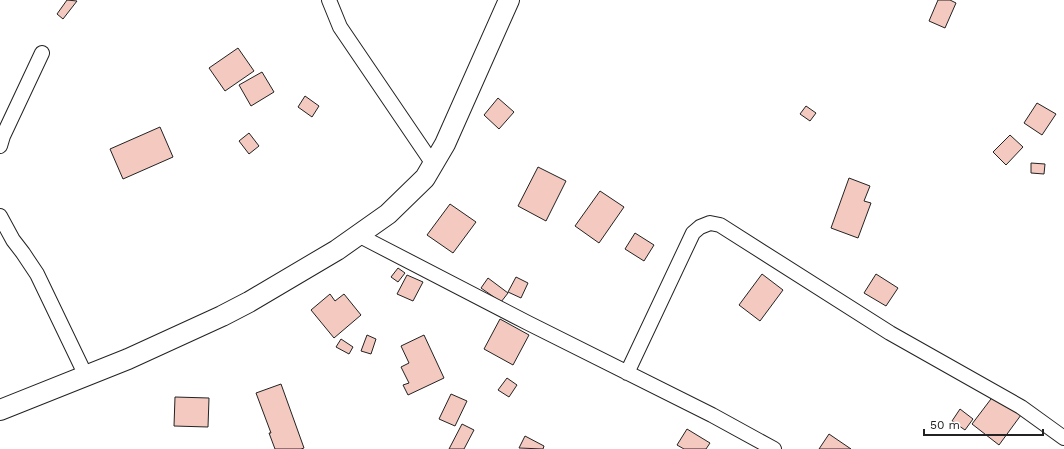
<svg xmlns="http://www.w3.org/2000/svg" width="1064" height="449" font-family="'Work Sans',sans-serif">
<rect width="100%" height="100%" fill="#fff"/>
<path fill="#f3c9c0" stroke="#222" d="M 67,0 L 77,1 L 63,19 L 57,14 Z
M 938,0 L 950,0 L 956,3 L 945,28 L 929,21 Z
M 238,48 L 254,71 L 225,91 L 209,68 Z
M 262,72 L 274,92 L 251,106 L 239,85 Z
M 305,96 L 319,106 L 312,117 L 298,107 Z
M 498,98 L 514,112 L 499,129 L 484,115 Z
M 1037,103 L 1056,114 L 1042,135 L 1024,123 Z
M 806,106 L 816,113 L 810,121 L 800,114 Z
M 160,127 L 173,157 L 123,179 L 110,149 Z
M 249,133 L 259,146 L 249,154 L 239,141 Z
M 1010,135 L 1023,147 L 1006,165 L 993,152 Z
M 1031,163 L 1045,164 L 1044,174 L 1031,173 Z
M 538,167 L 566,181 L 546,221 L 518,206 Z
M 849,178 L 870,186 L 864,201 L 871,203 L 858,238 L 831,228 Z
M 600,191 L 624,207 L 599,243 L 575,226 Z
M 450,204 L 476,222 L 453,253 L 427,235 Z
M 635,233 L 654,245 L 644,261 L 625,249 Z
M 398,268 L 405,273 L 398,282 L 391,277 Z
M 762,274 L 783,290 L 760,321 L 739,305 Z
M 876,274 L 898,288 L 886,306 L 864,293 Z
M 407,275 L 423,282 L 413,301 L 397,294 Z
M 516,277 L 528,283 L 521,298 L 508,292 Z
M 488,278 L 508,293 L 501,302 L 481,288 Z
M 330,294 L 335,301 L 344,294 L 361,315 L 334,338 L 311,310 Z
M 500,319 L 529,335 L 513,365 L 484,349 Z
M 367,335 L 376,339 L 371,354 L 361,351 Z
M 424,335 L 444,378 L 408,395 L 403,385 L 409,383 L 401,367 L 409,363 L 401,346 Z
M 341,339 L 353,347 L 349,354 L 336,347 Z
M 507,378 L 517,385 L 509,397 L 498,390 Z
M 281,384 L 304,448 L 301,449 L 275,449 L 269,433 L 271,433 L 256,393 Z
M 451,394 L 467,401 L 455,426 L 439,419 Z
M 994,395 L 1021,415 L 999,445 L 972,424 Z
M 175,397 L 209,398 L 208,427 L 174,426 Z
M 960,409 L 973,419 L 965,430 L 952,421 Z
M 462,424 L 474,430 L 464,449 L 449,449 Z
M 687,429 L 710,443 L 706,449 L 684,449 L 677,445 Z
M 829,434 L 851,449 L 819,449 Z
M 525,436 L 544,446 L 543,449 L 519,448 Z"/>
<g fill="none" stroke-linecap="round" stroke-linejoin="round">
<defs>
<path id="street" d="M 329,0 L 340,27 L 433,164
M 0,146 L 3,136 L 42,53
M 0,216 L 13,240 L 23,253 L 37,274 L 86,376
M 358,235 L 528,323 L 712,415 L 774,449
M 627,373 L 693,233 L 700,227 L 710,223 L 720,225 L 890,333 L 1021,407 L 1064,438"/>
<path id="secondary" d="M 0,410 L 128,359 L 222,316 L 249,302 L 337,250 L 388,214 L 425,178 L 445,144 L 509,0"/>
</defs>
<use href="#street" stroke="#222" stroke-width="16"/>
<use href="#secondary" stroke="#222" stroke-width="22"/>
<use href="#street" stroke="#fff" stroke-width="14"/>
<use href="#secondary" stroke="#fff" stroke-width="20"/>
</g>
<path d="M924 429v6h119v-6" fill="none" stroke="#222222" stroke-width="2"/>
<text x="930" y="429" font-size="12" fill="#222222" stroke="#ffffff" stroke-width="3" paint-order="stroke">50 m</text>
</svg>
